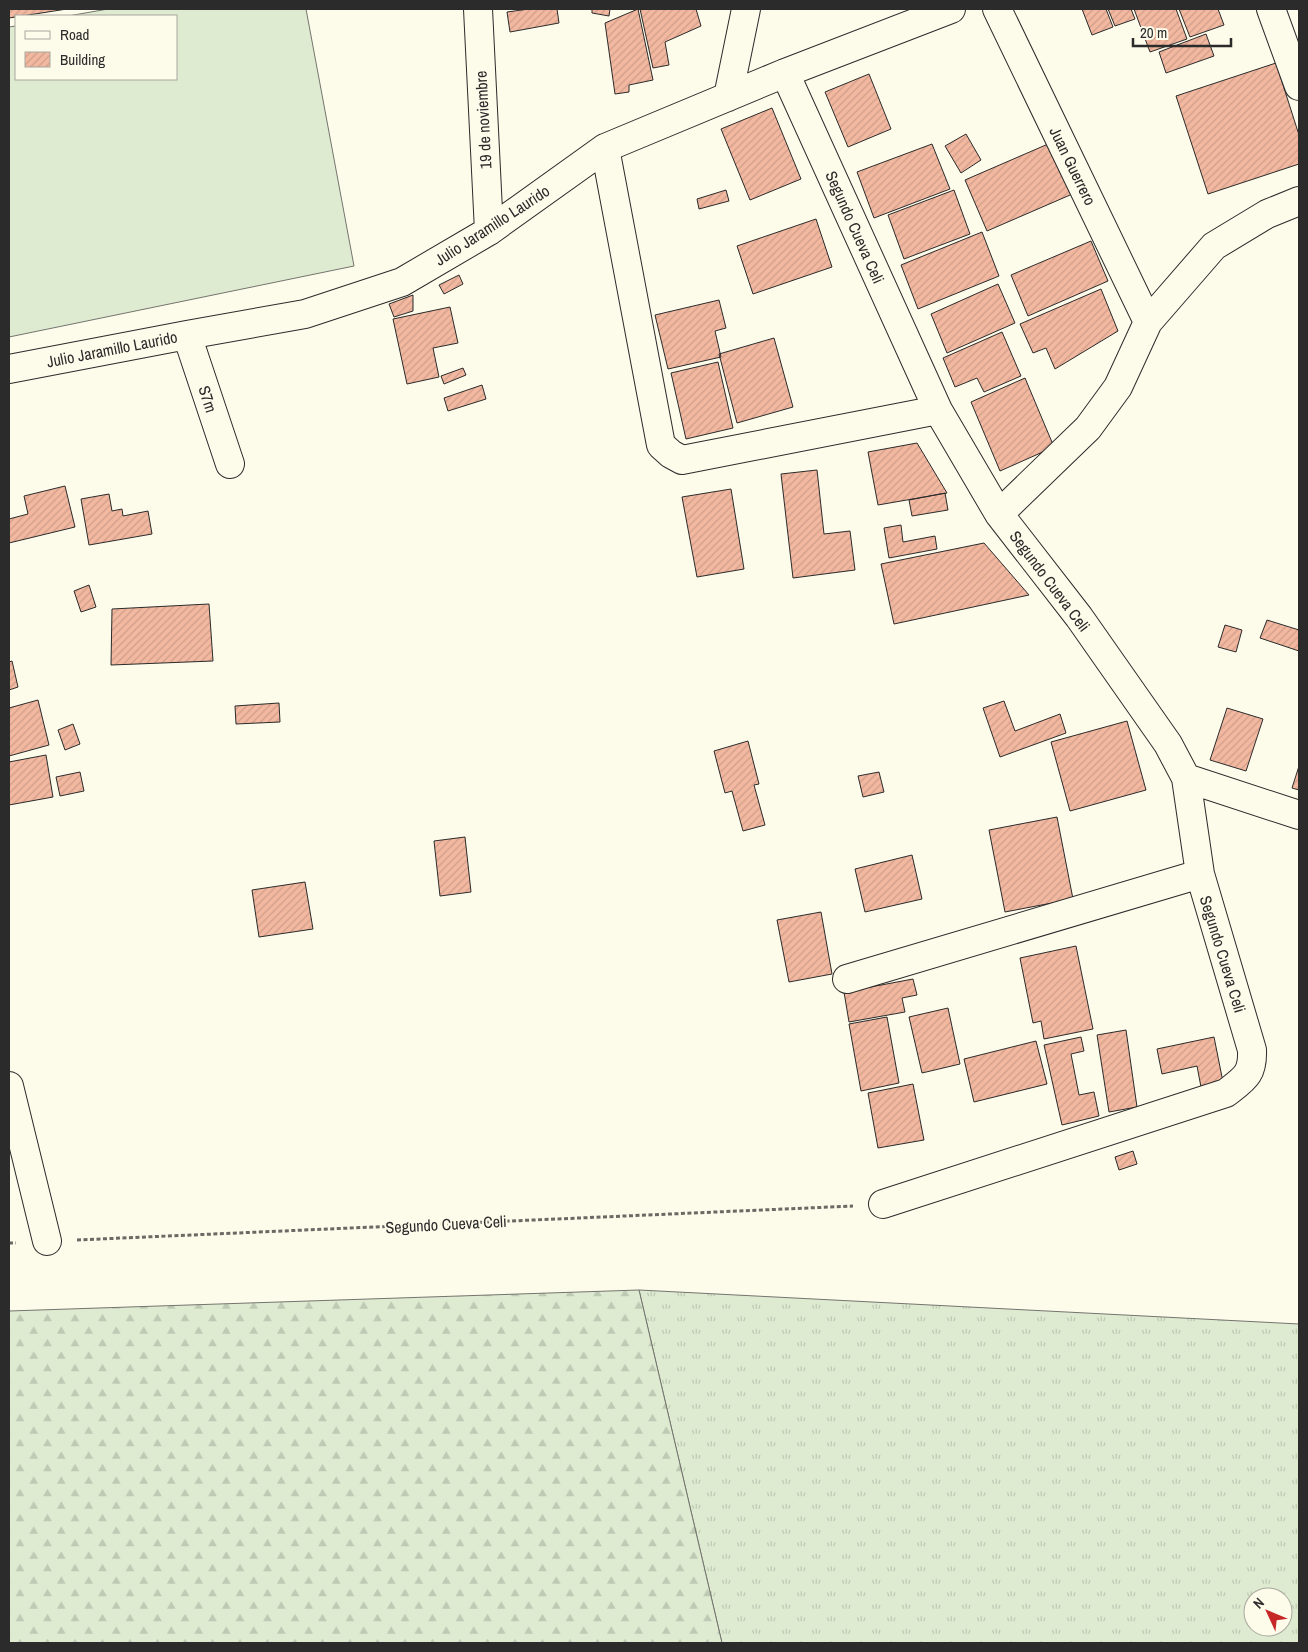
<svg xmlns="http://www.w3.org/2000/svg" width="1308" height="1652" font-family="'Archivo Narrow',sans-serif">
<defs>
<pattern id="grass-tufts" width="24" height="20" patternUnits="userSpaceOnUse" patternTransform="scale(1.25)"><rect width="24" height="20" fill="#deebd1"/><path d="M3 7l-1-3M5 7V3M7 7l1-3M15 17l-1-3M17 17v-4M19 17l1-3" fill="none" stroke="#bfcab4"/></pattern>
<pattern id="forest-firs" width="22" height="20" patternUnits="userSpaceOnUse" patternTransform="scale(1.25)"><rect width="22" height="20" fill="#deebd1"/><path d="M5 1l3.5 6h-7zM16 11l3.5 6h-7z" fill="#bfcab4"/></pattern>
<pattern id="building-hatch" width="6" height="6" patternUnits="userSpaceOnUse" patternTransform="scale(1.25)"><rect width="6" height="6" fill="#f2b8a0"/><path d="M-1 1l2-2M0 6l6-6M5 7l2-2" fill="none" stroke="#d09e8a"/></pattern>
</defs>
<rect width="100%" height="100%" fill="#fdfbea"/>
<path fill="url(#grass-tufts)" stroke="#74746e" fill-rule="evenodd" d="M 639,1290 L 1299,1324 L 1299,1643 L 722,1643 ZM 1253,1597 L 1283,1597 L 1283,1627 L 1253,1627 Z"/>
<path fill="url(#forest-firs)" stroke="#74746e" d="M 639,1290 L 722,1643 L 9,1643 L 9,1311 Z"/>
<path fill="#deebd1" stroke="#74746e" d="M 108,9 L 306,9 L 354,266 L 9,337 L 9,27 L 16,26 L 16,79 L 176,79 L 176,16 L 68,16 Z"/>
<path fill="url(#building-hatch)" stroke="#2b2b2b" d="M 9,9 L 67,9 L 9,18 Z
M 529,9 L 557,9 L 559,23 L 510,32 L 507,12 Z
M 592,9 L 610,9 L 609,16 L 592,13 Z
M 638,9 L 653,80 L 629,85 L 629,92 L 615,94 L 605,23 Z
M 640,9 L 696,9 L 701,26 L 665,42 L 669,65 L 653,68 Z
M 1082,9 L 1106,9 L 1113,27 L 1092,35 Z
M 1108,9 L 1131,9 L 1135,19 L 1115,26 Z
M 1134,9 L 1176,9 L 1187,39 L 1150,52 Z
M 1179,9 L 1218,9 L 1224,25 L 1190,37 Z
M 1206,34 L 1214,56 L 1166,73 L 1159,52 Z
M 1276,63 L 1299,135 L 1299,164 L 1208,194 L 1176,96 Z
M 869,74 L 891,129 L 848,147 L 825,92 Z
M 772,108 L 801,179 L 750,200 L 721,129 Z
M 966,134 L 981,160 L 961,173 L 945,146 Z
M 1055,141 L 1077,192 L 987,231 L 965,180 Z
M 932,144 L 950,189 L 874,218 L 857,172 Z
M 726,190 L 729,201 L 699,209 L 697,199 Z
M 954,190 L 970,234 L 904,259 L 888,215 Z
M 816,219 L 832,267 L 753,294 L 737,246 Z
M 982,232 L 999,276 L 918,309 L 901,265 Z
M 1091,241 L 1108,281 L 1028,316 L 1011,275 Z
M 459,275 L 463,284 L 444,294 L 439,285 Z
M 998,284 L 1015,323 L 947,353 L 931,314 Z
M 1101,289 L 1118,331 L 1055,369 L 1046,348 L 1033,353 L 1020,324 Z
M 413,295 L 413,311 L 394,317 L 389,304 Z
M 719,300 L 726,328 L 715,331 L 721,357 L 668,369 L 655,315 Z
M 450,307 L 458,343 L 433,348 L 439,377 L 407,384 L 393,319 Z
M 1002,332 L 1021,376 L 984,392 L 977,378 L 955,387 L 943,358 Z
M 774,338 L 793,407 L 737,423 L 719,354 Z
M 718,362 L 733,428 L 686,439 L 671,373 Z
M 463,368 L 466,375 L 444,384 L 441,376 Z
M 1025,378 L 1054,447 L 1000,471 L 971,402 Z
M 482,385 L 486,399 L 448,411 L 444,398 Z
M 917,443 L 947,493 L 878,505 L 868,452 Z
M 817,470 L 824,534 L 850,531 L 855,570 L 793,578 L 781,474 Z
M 65,486 L 75,527 L 9,543 L 9,519 L 28,514 L 24,496 Z
M 731,489 L 744,569 L 697,577 L 682,497 Z
M 945,493 L 948,510 L 912,516 L 909,500 Z
M 109,494 L 112,511 L 122,509 L 123,516 L 148,511 L 152,534 L 89,545 L 81,499 Z
M 901,525 L 903,542 L 935,536 L 937,549 L 889,558 L 884,528 Z
M 984,543 L 1029,595 L 894,624 L 881,564 Z
M 89,585 L 96,607 L 81,612 L 74,591 Z
M 209,604 L 213,661 L 111,665 L 112,609 Z
M 1267,620 L 1299,630 L 1299,651 L 1260,638 Z
M 1225,625 L 1242,630 L 1236,652 L 1218,647 Z
M 12,661 L 18,687 L 9,690 L 9,662 Z
M 38,700 L 49,745 L 9,756 L 9,708 Z
M 1004,701 L 1015,731 L 1060,714 L 1066,733 L 1000,757 L 983,708 Z
M 279,703 L 280,722 L 236,724 L 235,706 Z
M 1227,708 L 1263,719 L 1246,771 L 1210,760 Z
M 1127,721 L 1146,790 L 1070,811 L 1051,742 Z
M 73,724 L 80,744 L 65,750 L 58,730 Z
M 748,741 L 759,784 L 754,785 L 765,825 L 743,831 L 732,791 L 725,793 L 714,751 Z
M 46,755 L 53,797 L 9,805 L 9,762 Z
M 1299,766 L 1299,790 L 1292,788 Z
M 80,772 L 84,791 L 60,796 L 56,777 Z
M 879,772 L 884,792 L 863,797 L 858,776 Z
M 1057,817 L 1073,899 L 1005,912 L 989,830 Z
M 465,837 L 471,892 L 440,896 L 434,841 Z
M 912,855 L 922,899 L 865,912 L 855,869 Z
M 305,882 L 313,929 L 259,937 L 252,890 Z
M 821,912 L 832,974 L 789,982 L 777,920 Z
M 1076,946 L 1093,1029 L 1044,1039 L 1041,1021 L 1033,1023 L 1020,958 Z
M 913,979 L 917,995 L 902,998 L 905,1012 L 849,1022 L 844,992 Z
M 948,1008 L 960,1064 L 922,1073 L 909,1017 Z
M 887,1017 L 899,1083 L 861,1091 L 849,1024 Z
M 1126,1030 L 1137,1107 L 1109,1112 L 1097,1035 Z
M 1081,1037 L 1084,1051 L 1071,1054 L 1079,1095 L 1094,1092 L 1099,1116 L 1062,1125 L 1044,1045 Z
M 1214,1037 L 1223,1082 L 1201,1087 L 1197,1066 L 1162,1074 L 1157,1049 Z
M 1036,1041 L 1047,1084 L 974,1102 L 964,1059 Z
M 913,1084 L 924,1140 L 878,1148 L 868,1093 Z
M 1133,1151 L 1137,1164 L 1119,1170 L 1115,1157 Z"/>
<g fill="none" stroke-linecap="round" stroke-linejoin="round">
<defs>
<path id="minor" d="M 478,9 L 489,231
M 997,9 L 1148,322
M 1271,9 L 1299,86
M 785,73 L 938,410 L 999,514 L 1079,617 L 1168,744 L 1186,778 L 1200,874 L 1252,1050 C 1253,1075 1244,1079 1226,1093 L 883,1204
M 728,97 L 746,9
M 605,148 L 661,445 L 671,454 L 682,460 L 938,410
M 187,335 L 230,464
M 9,369 L 187,335 L 305,314 L 402,282 L 489,231 L 605,148 L 785,73 L 951,9
M 999,514 L 1088,428 L 1118,387 L 1148,322 L 1214,246 L 1267,214 L 1299,201
M 1186,778 L 1299,815
M 847,979 L 1200,874
M 9,1086 L 47,1241"/>
</defs>
<use href="#minor" stroke="#2b2b2b" stroke-width="30"/>
<path stroke="#6a6964" stroke-width="3" stroke-dasharray="4 2.5" stroke-linecap="butt" d="M 77,1240 L 853,1206
M 9,1243 L 16,1243"/>
<use href="#minor" stroke="#fdfbea" stroke-width="28"/>
</g>
<g text-anchor="middle" stroke-width="4" stroke-linejoin="round" paint-order="stroke">
<g font-size="16" fill="#2b2b2b" stroke="#fdfbea">
<text transform="translate(483 120) rotate(-93)" y="6">19 de noviembre</text>
<text transform="translate(1073 166) rotate(64)" y="6">Juan Guerrero</text>
<text transform="translate(492 225) rotate(-33)" y="6">Julio Jaramillo Laurido</text>
<text transform="translate(855 227) rotate(66)" y="6">Segundo Cueva Celi</text>
<text transform="translate(112 349) rotate(-11)" y="6">Julio Jaramillo Laurido</text>
<text transform="translate(208 399) rotate(72)" y="6">S7m</text>
<text transform="translate(1050 581) rotate(53)" y="6">Segundo Cueva Celi</text>
<text transform="translate(1223 954) rotate(73)" y="6">Segundo Cueva Celi</text>
<text transform="translate(446 1224) rotate(-3)" y="6">Segundo Cueva Celi</text>
</g>
</g>
<rect width="1308" height="1652" fill="none" stroke="#2b2b2b" stroke-width="20"/>
<rect x="15" y="15" width="162" height="65" fill="#fdfbea" stroke="#a9a89e"/>
<rect x="25" y="31" width="25" height="8" fill="#fdfbea" stroke="#a9a89e"/>
<text x="60" y="40" font-size="15" fill="#2b2b2b">Road</text>
<rect x="25" y="52" width="25" height="15" fill="url(#building-hatch)" stroke="#a9a89e"/>
<text x="60" y="65" font-size="15" fill="#2b2b2b">Building</text>
<g transform="translate(1268 1612) rotate(314)"><circle r="24" fill="#fdfbea" stroke="#a9a89e"/>
<path d="M0-4L9 19L0 12L-9 19Z" fill="#c62828"/>
<text y="-8" font-size="14" font-weight="bold" text-anchor="middle" fill="#2b2b2b">N</text>
</g>
<path d="M1133 38v8h98v-8" fill="none" stroke="#2b2b2b" stroke-width="2.5"/>
<text x="1140" y="38" font-size="15" fill="#2b2b2b" stroke="#fdfbea" stroke-width="4" paint-order="stroke">20 m</text>
</svg>
